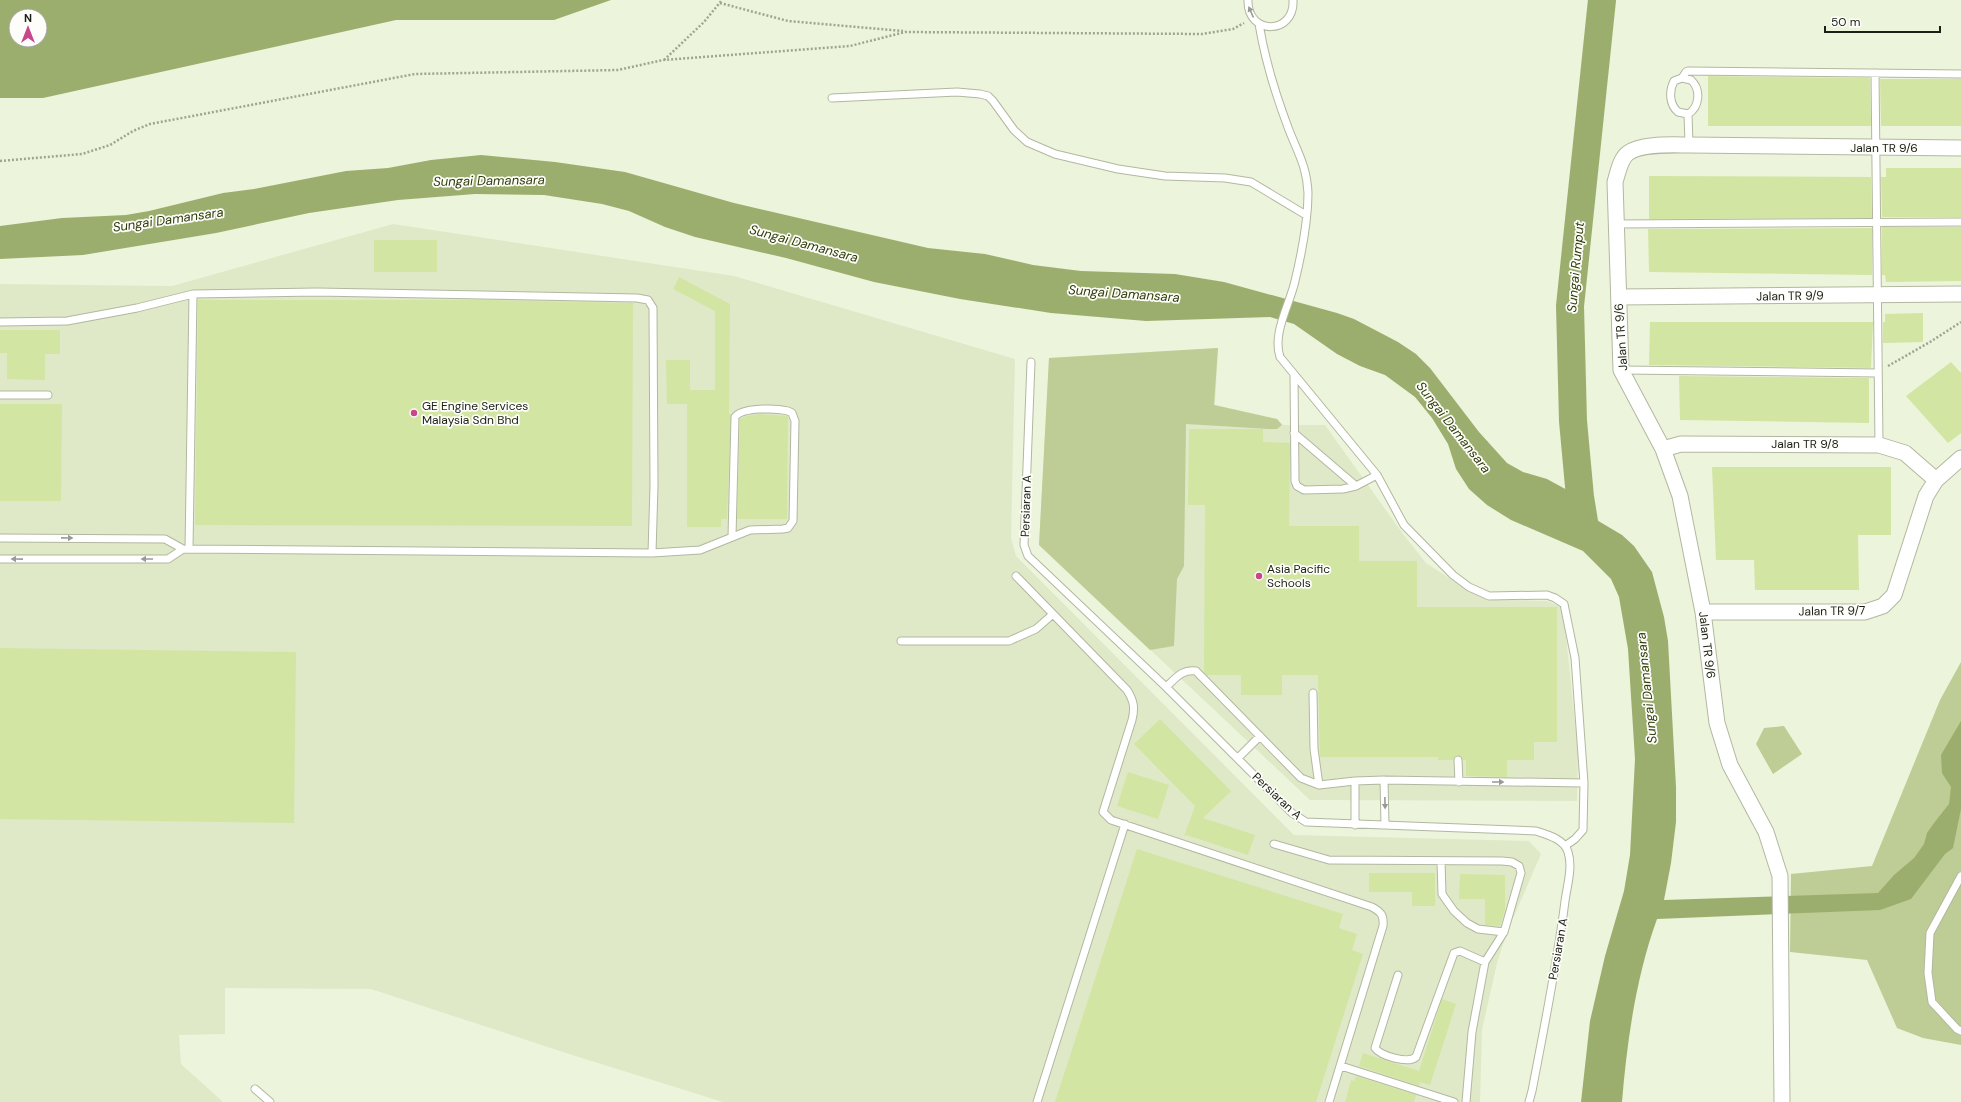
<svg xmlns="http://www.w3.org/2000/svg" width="1961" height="1102" font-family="'DM Sans',sans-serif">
<rect width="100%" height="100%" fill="#ecf4db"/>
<path fill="#dfe9c8" d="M 393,224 L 734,276 L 1015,359 L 1011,538 L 1016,556 L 1294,835 L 1529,841 L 1541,854 L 1507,932 L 1497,963 L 1482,1030 L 1480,1102 L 723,1102 L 566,1053 L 371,989 L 225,988 L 225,1034 L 179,1035 L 181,1064 L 223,1102 L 0,1102 L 0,284 L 172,286 Z
M 1218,348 L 1215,405 L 1277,419 L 1283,425 L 1325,425 L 1403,534 L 1426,563 L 1466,589 L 1487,599 L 1547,601 L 1563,607 L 1578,751 L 1577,801 L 1310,800 L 1039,545 L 1049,358 Z"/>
<path fill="#bdcd95" d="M 1218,348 L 1214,405 L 1277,419 L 1282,425 L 1277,429 L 1269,429 L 1186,424 L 1184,566 L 1177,579 L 1174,646 L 1150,650 L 1039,545 L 1049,358 Z
M 1961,662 L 1961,1045 L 1923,1038 L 1897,1028 L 1867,960 L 1790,952 L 1791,874 L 1872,866 L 1940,700 Z
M 1784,726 L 1802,754 L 1773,774 L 1756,744 L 1764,728 Z"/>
<path fill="#9cae6e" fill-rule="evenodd" d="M 0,0 L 611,0 L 554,20 L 396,20 L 43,98 L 0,98 ZM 16,16 L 40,16 L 40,40 L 16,40 Z
M 481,155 L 555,162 L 625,172 L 734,203 L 928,248 L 985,254 L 1033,265 L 1081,271 L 1175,274 L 1224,282 L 1337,313 L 1354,319 L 1398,342 L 1416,354 L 1430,368 L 1479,432 L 1507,463 L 1523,472 L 1547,479 L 1580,497 L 1595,519 L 1622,535 L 1634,546 L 1652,572 L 1664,617 L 1668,641 L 1676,787 L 1676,822 L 1671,863 L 1664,900 L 1878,893 L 1894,875 L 1914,858 L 1924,844 L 1927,833 L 1934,823 L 1949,804 L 1951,787 L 1942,773 L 1941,755 L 1961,721 L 1961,809 L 1953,848 L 1945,854 L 1911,899 L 1880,910 L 1657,919 C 1636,977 1627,1041 1622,1102 L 1581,1102 L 1590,1021 L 1605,956 L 1624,891 L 1630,855 L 1635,759 L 1628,649 L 1619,597 L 1611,579 L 1583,551 L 1511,520 L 1487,505 L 1469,489 L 1456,469 L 1448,444 L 1432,418 L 1415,397 L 1385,375 L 1360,366 L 1337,354 L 1294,324 L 1270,317 L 1146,321 L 1051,313 L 960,299 L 874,282 L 786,258 L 695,237 L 665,227 L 629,211 L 602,204 L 544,195 L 475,194 L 398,200 L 309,213 L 216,233 L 83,255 L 0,259 L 0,226 L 62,218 L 126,215 L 149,211 L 223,193 L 254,189 L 346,171 L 388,168 L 431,160 Z"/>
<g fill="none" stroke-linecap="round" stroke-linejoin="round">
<path stroke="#9cae6e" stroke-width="28" d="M 1586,534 L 1580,497 L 1573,421 L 1570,306 L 1602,0"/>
</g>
<path fill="#d2e5a3" d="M 1708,76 L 1868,78 L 1870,79 L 1871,126 L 1708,126 Z
M 1880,79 L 1961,79 L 1961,126 L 1881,126 Z
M 1886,168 L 1961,168 L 1961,217 L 1882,217 L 1881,177 L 1886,177 Z
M 1649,176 L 1871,177 L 1872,218 L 1649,219 Z
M 1882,227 L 1961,227 L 1961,281 L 1886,282 L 1885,275 L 1882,275 Z
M 1872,228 L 1872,275 L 1649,272 L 1648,229 Z
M 374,240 L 437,240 L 437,272 L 374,272 Z
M 679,277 L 730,304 L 729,414 L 731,414 L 727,519 L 721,519 L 721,527 L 687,527 L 687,404 L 667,404 L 666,360 L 690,360 L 690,390 L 715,390 L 715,311 L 673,289 Z
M 198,300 L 486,300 L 633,303 L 632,526 L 195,525 Z
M 1923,313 L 1923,342 L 1883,343 L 1883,322 L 1885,322 L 1885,314 Z
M 1650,322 L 1873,322 L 1871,368 L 1649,365 Z
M 0,330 L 60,330 L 60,354 L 45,354 L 45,380 L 7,379 L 7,353 L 0,353 Z
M 1951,362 L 1961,373 L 1961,433 L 1948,443 L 1906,396 Z
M 1679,376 L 1869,378 L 1869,423 L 1680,420 Z
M 0,404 L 62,404 L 61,501 L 0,501 Z
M 760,414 L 788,416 L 787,519 L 737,519 L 740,419 L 746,416 Z
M 1189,429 L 1263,429 L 1263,442 L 1290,443 L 1289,526 L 1359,526 L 1359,561 L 1417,561 L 1417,607 L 1557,607 L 1557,742 L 1534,742 L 1534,760 L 1507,760 L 1507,777 L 1466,776 L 1466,760 L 1463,760 L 1458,755 L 1455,756 L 1453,760 L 1438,760 L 1438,757 L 1320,757 L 1318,675 L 1282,675 L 1282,695 L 1241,695 L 1241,675 L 1207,675 L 1204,672 L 1205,505 L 1188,505 Z
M 1712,467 L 1891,467 L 1891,535 L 1858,535 L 1859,590 L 1755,590 L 1754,560 L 1716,560 Z
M 0,648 L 296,652 L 294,823 L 0,819 Z
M 1160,719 L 1231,791 L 1203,818 L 1255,835 L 1248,855 L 1186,835 L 1184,836 L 1195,806 L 1134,744 Z
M 1128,772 L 1169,785 L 1158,819 L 1117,806 Z
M 1137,849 L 1343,914 L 1339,928 L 1357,934 L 1352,950 L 1363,954 L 1316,1102 L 1055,1102 Z
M 1369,873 L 1435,873 L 1435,906 L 1412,906 L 1412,892 L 1369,892 Z
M 1460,874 L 1505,875 L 1505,910 L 1500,926 L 1485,925 L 1485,899 L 1459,899 Z
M 1442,999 L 1456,1004 L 1430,1085 L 1420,1082 L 1419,1086 L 1359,1066 L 1363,1053 L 1419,1071 Z
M 1356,1076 L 1416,1095 L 1414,1102 L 1345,1102 L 1351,1080 L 1354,1081 Z"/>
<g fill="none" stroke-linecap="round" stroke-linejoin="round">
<defs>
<path id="lane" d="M 1248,0 C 1247,36 1295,35 1293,0
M 1259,24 C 1265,60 1276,96 1289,130 C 1298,153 1307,167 1308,193 C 1308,222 1302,252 1295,281 C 1290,304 1272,333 1280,357 L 1377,475 L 1404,525 L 1453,575 L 1469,587 L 1489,596 L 1547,595 L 1555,598 L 1564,604 L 1575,658 L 1584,783 L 1583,830 L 1575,839 L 1565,846
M 1875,73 L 1879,445
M 1682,78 L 1686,72 L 1688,71 L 1961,74
M 1682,78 L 1691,80 C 1701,89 1700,107 1688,114 L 1678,112 C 1669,104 1669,91 1674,81 Z
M 832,98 L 957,92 L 980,94 L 988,96 L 993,101 L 1014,130 L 1027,142 L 1055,154 L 1118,169 L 1165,176 L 1225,178 L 1251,182 L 1306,215
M 1688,114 L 1689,145
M 1617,224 L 1961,222
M 0,322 L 67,321 L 137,308 L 193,294 L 317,292 L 637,298 L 648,300 L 653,308 L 654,486 L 652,553
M 1031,362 L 1024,545 L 1028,556 L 1166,687 L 1292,813 L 1306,822 L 1536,831 C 1548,835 1564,839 1568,852 C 1573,867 1567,886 1565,901 C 1557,965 1544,1028 1532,1091 L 1529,1102
M 1621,370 L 1878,373
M 1294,375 L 1295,481 L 1297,486 L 1304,490 L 1343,489 L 1356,486 L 1377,475
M 0,395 L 48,395
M 1294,433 L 1356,486
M 0,538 L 165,539 L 183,549 L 652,553 L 700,550 L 750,530 L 783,529 L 788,528 L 793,521 L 795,421 L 792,413 L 788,411 C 776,408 742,407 735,417 L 732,537
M 189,549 L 193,294
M 0,559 L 168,559 L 183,549
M 1016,576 L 1127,690 C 1134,701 1135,708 1132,720 L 1103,812 L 1111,820 L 1372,907 C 1381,912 1384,915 1383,926 L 1329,1102
M 901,641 L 1009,641 L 1036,629 L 1053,614
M 1166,687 C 1176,678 1182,669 1196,671 L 1301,778 L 1319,785 L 1355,781 L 1384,780 L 1584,783
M 1313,693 L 1314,749 L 1319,785
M 1238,758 L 1260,736
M 1458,760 L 1459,782
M 1384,780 L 1385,825
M 1355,825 L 1355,781
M 1274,844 L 1329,860 L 1502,861 L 1512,862 L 1519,866 L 1521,873 L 1504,932 L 1485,962 L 1472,1032 L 1466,1102
M 1441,861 L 1442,894 L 1454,911 L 1467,923 L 1478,929 L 1504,932
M 1961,876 L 1930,933 L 1928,973 L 1932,1002 L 1957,1029 L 1961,1031
M 1398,975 L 1375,1048 C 1381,1056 1408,1064 1416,1057 L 1454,953 L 1460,951 L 1485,962
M 1341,1066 L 1454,1102
M 255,1089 L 270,1102
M 1037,1102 L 1125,824"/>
<path id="street" d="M 1619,297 L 1961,294
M 1663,449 L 1681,444 L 1879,445 L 1905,453 L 1936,480
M 1703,612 L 1865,612 L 1883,606 L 1894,595 L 1926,496 L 1936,480 L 1961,458
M 1782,1102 L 1780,876 L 1766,832 L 1730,765 L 1717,723 L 1703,612 L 1680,496 L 1663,449 L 1621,370 L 1615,182 C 1618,173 1620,159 1628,153 C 1641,143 1673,145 1689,145 L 1961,148"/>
</defs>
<use href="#lane" stroke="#b1b8a0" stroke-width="9"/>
<use href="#street" stroke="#b1b8a0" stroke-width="17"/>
<path stroke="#9ea491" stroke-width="2.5" stroke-dasharray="2 2" stroke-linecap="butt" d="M 720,3 L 788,21 L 903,31
M 664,60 L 704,22 L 722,0
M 0,161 L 82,154 L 110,145 L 133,131 L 150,124 L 415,74 L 618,70 L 663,60 L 850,46 L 905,32 L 1202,34 L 1233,29 L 1244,23
M 1888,366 L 1930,342 L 1961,322"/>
<use href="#lane" stroke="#fff" stroke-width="7"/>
<use href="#street" stroke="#fff" stroke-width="15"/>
</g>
<defs><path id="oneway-solid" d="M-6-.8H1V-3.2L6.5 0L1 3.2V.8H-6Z"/></defs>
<g fill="#999a96">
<use href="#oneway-solid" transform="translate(1251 12) rotate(-114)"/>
<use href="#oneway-solid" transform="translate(67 538) rotate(1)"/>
<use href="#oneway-solid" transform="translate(17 559) rotate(-179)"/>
<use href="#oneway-solid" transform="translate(147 559) rotate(180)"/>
<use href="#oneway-solid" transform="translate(1498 782)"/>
<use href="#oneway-solid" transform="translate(1385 803) rotate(89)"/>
</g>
<g fill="#c9468b" stroke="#fdfef9" stroke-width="1.5">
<circle cx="414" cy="413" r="4"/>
<circle cx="1259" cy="576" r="4"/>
</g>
<g text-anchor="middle" stroke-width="3.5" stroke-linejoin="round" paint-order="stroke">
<g font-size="12" fill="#1c1f16" stroke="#fdfef9">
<text x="1884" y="152">Jalan TR 9/6</text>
<text transform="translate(1790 296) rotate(-1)" y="4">Jalan TR 9/9</text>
<text transform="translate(1621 337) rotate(-94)" y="4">Jalan TR 9/6</text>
<text x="1805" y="448">Jalan TR 9/8</text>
<text transform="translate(1026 506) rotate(-88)" y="4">Persiaran A</text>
<text transform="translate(1832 611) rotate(-1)" y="4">Jalan TR 9/7</text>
<text transform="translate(1707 645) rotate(83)" y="4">Jalan TR 9/6</text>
<text transform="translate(1277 796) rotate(43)" y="4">Persiaran A</text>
<text transform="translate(1558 949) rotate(-80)" y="4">Persiaran A</text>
</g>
<g font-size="12" fill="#1c1f16" stroke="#fdfef9" text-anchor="start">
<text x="422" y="410">GE Engine Services<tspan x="422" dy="14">Malaysia Sdn Bhd</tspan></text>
<text x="1267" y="573">Asia Pacific<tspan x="1267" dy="14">Schools</tspan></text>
</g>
<g font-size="13" font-style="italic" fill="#313c0b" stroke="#fdfef9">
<text transform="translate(489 180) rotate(-1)" y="5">Sungai Damansara</text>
<text transform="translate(168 219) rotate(-8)" y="5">Sungai Damansara</text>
<text transform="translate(804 243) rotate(15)" y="5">Sungai Damansara</text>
<text transform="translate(1575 267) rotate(-85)" y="5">Sungai Rumput</text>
<text transform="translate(1124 293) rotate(4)" y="5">Sungai Damansara</text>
<text transform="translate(1454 427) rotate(52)" y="5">Sungai Damansara</text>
<text transform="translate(1646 688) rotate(-96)" y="5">Sungai Damansara</text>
</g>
</g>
<g transform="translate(28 28)"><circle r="19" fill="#fdfef9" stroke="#a3a59e"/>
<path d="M0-3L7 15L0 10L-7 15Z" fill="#c9468b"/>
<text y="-6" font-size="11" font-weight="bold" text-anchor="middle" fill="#1c1f16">N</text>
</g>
<path d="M1825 26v6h115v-6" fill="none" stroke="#1c1f16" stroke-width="2"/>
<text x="1831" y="26" font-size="12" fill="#1c1f16" stroke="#fdfef9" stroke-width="3" paint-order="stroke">50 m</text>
</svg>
